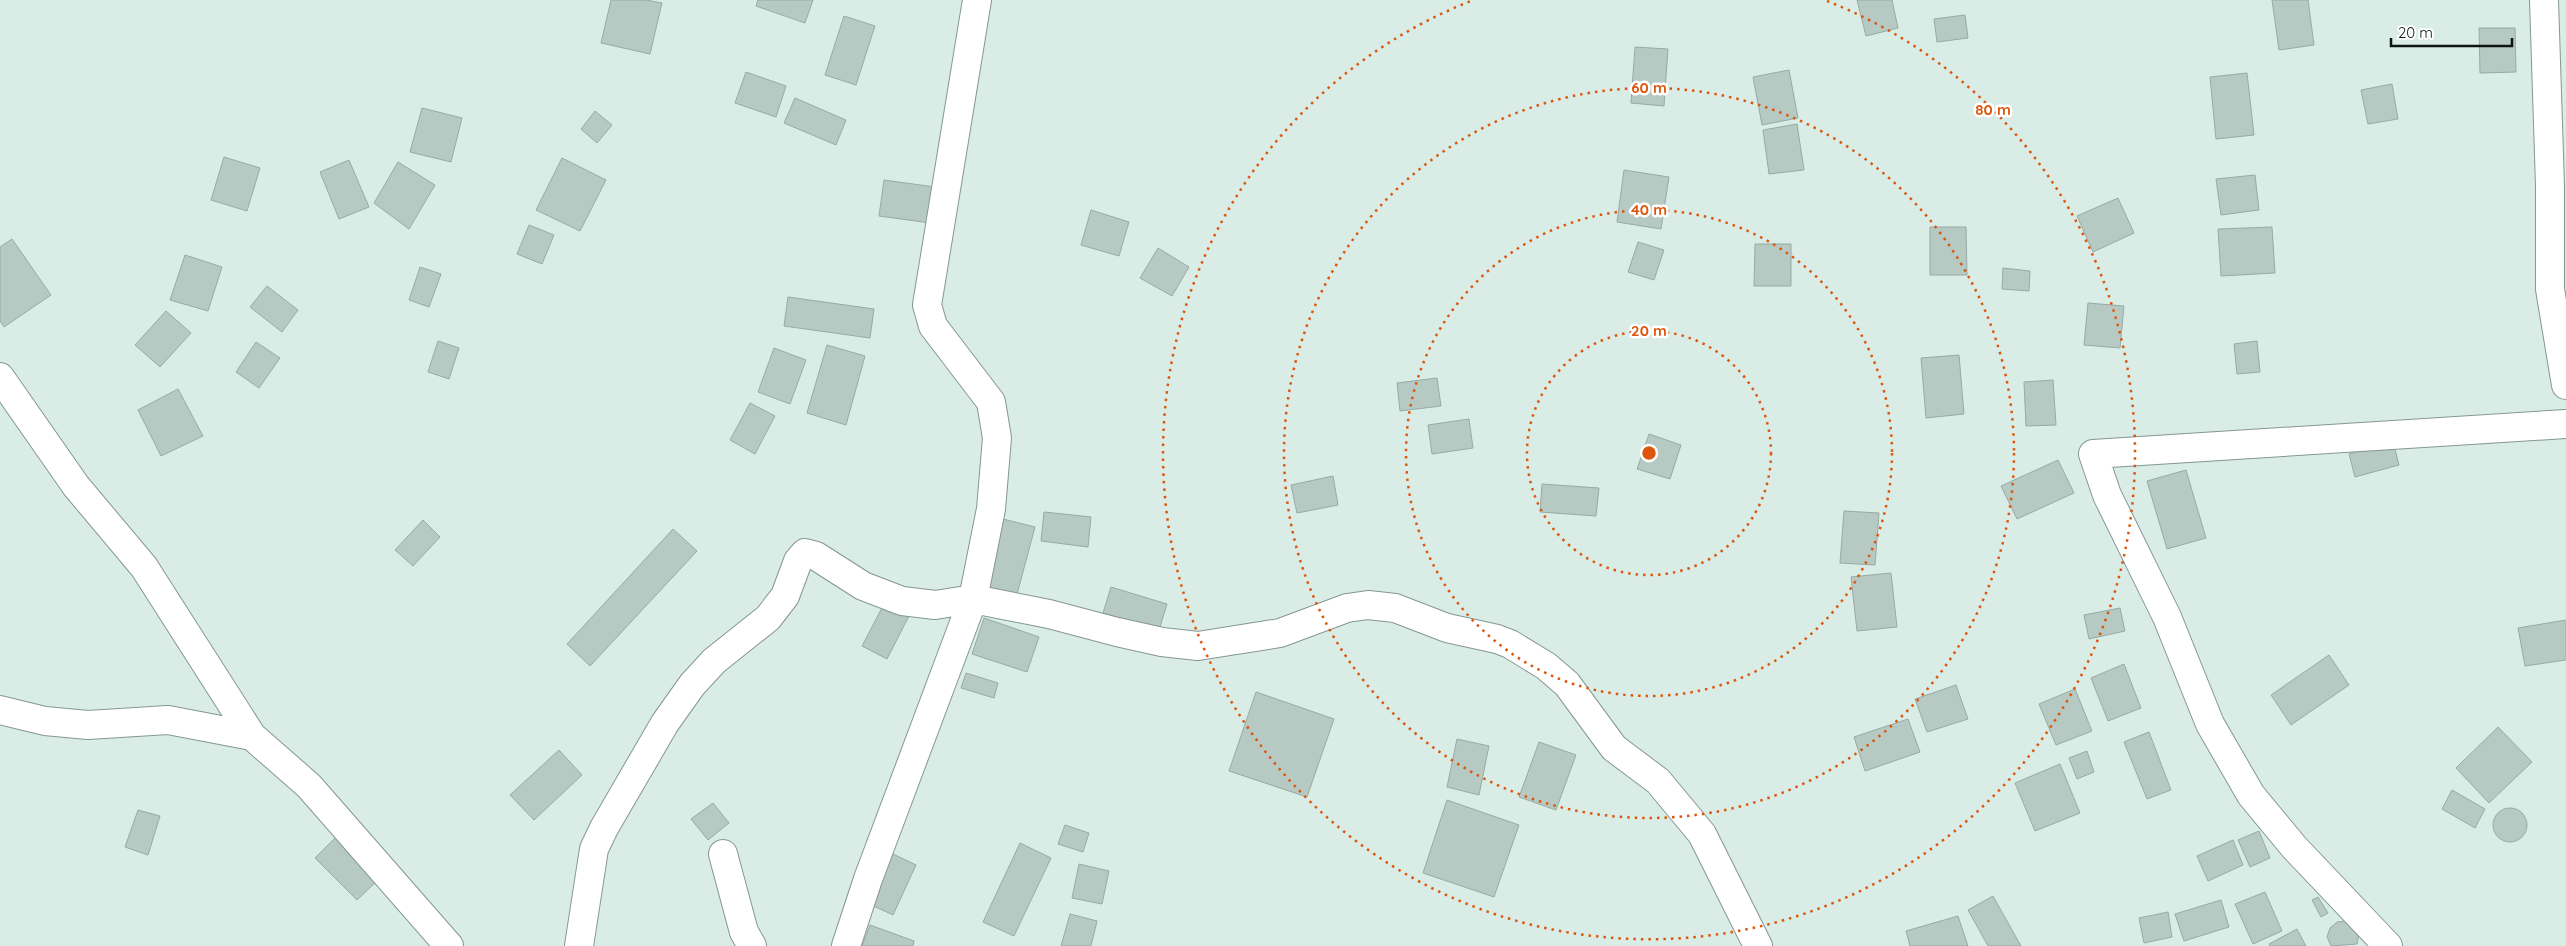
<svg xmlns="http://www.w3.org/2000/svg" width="2566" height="946" font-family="Quicksand,sans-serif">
<rect width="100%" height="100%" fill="#d9ece6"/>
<path fill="#b6c9c3" stroke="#98aaa5" d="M 611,0 L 646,0 L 662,3 L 650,54 L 601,43 Z
M 758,0 L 813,0 L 805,23 L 756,6 Z
M 1857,0 L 1892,0 L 1898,28 L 1866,36 Z
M 2272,0 L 2308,0 L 2314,45 L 2279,50 Z
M 1965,15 L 1968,38 L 1937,42 L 1934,19 Z
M 844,16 L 875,26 L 856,85 L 825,75 Z
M 2479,28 L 2515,28 L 2516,72 L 2480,73 Z
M 1635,47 L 1668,49 L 1664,106 L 1631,103 Z
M 1789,70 L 1798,118 L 1762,125 L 1753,77 Z
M 746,72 L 786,86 L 776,117 L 735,103 Z
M 2247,73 L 2254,135 L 2216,139 L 2210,77 Z
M 2392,84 L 2398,119 L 2368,124 L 2361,90 Z
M 795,98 L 846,120 L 836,145 L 784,123 Z
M 422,108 L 462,118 L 451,162 L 410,152 Z
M 595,111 L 612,125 L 597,143 L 581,129 Z
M 1797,124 L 1804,170 L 1769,174 L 1763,130 Z
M 224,157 L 260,168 L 247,211 L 211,200 Z
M 562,158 L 606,180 L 580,231 L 536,210 Z
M 349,160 L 369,207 L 339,219 L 320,172 Z
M 398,162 L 435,185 L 409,229 L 374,203 Z
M 1624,170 L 1669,177 L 1661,229 L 1617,222 Z
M 2255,175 L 2259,210 L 2221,215 L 2216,179 Z
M 884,180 L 935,187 L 930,223 L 879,216 Z
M 2118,198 L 2134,233 L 2093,252 L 2077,216 Z
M 1091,210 L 1129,222 L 1119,256 L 1081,245 Z
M 529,225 L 554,235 L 542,264 L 517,254 Z
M 1930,227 L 1966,227 L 1967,275 L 1930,275 Z
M 2272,227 L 2275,273 L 2221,276 L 2218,229 Z
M 12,239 L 51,295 L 4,327 L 0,321 L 0,247 Z
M 1638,242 L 1664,250 L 1654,280 L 1628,272 Z
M 1755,244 L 1791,244 L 1791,286 L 1754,286 Z
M 1158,248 L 1189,267 L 1172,296 L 1140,278 Z
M 185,255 L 222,267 L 208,311 L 170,300 Z
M 420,267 L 441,274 L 429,307 L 409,300 Z
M 2003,268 L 2030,271 L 2029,291 L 2002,289 Z
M 267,286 L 298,310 L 282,332 L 250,307 Z
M 788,297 L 874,309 L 870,338 L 784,326 Z
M 2088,303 L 2124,306 L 2120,348 L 2084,345 Z
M 166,311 L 191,333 L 160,367 L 135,345 Z
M 438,341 L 459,348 L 449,379 L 428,372 Z
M 2257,341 L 2260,372 L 2237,374 L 2234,344 Z
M 256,342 L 280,358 L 259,388 L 236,372 Z
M 827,345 L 865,356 L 846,425 L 807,413 Z
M 774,348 L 806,360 L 790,404 L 758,392 Z
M 1959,355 L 1964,414 L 1926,418 L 1921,358 Z
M 1437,378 L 1441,406 L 1400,411 L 1397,383 Z
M 2053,380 L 2056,425 L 2026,426 L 2024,382 Z
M 178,389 L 203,436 L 161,456 L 138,410 Z
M 750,403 L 775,416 L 755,454 L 730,440 Z
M 1469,419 L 1473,448 L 1432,454 L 1428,425 Z
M 1649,434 L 1681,445 L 1670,479 L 1637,469 Z
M 2393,442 L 2399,465 L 2355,477 L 2349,454 Z
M 2058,460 L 2074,493 L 2017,519 L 2001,486 Z
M 2186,470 L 2206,538 L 2167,549 L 2147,481 Z
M 1333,476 L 1338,505 L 1297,513 L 1291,485 Z
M 1542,484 L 1599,488 L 1596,516 L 1540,512 Z
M 1844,511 L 1879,513 L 1875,565 L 1840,563 Z
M 1044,512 L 1091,517 L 1088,547 L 1041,541 Z
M 999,518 L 1035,527 L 1016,598 L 980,588 Z
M 423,520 L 440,537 L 413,566 L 395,550 Z
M 673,529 L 697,551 L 590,666 L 567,644 Z
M 1891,573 L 1897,627 L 1857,631 L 1851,577 Z
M 1111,587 L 1167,604 L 1159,630 L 1103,613 Z
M 884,604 L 909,616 L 887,659 L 862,646 Z
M 2120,608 L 2125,631 L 2089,639 L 2084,615 Z
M 984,618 L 1039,637 L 1027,672 L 972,654 Z
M 2566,620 L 2566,660 L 2525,666 L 2518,628 Z
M 2329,655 L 2349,685 L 2291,725 L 2271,695 Z
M 2124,664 L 2141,708 L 2108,721 L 2091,678 Z
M 966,673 L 998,683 L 994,698 L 961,688 Z
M 1956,685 L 1968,719 L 1927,732 L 1915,699 Z
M 2075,689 L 2092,731 L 2056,745 L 2039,704 Z
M 1256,692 L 1334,719 L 1307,797 L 1229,771 Z
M 1908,719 L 1920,752 L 1865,771 L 1854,737 Z
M 2498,727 L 2532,762 L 2489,803 L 2456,768 Z
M 2149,732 L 2171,790 L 2147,799 L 2124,742 Z
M 1457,739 L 1489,746 L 1479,795 L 1447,787 Z
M 1539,742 L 1576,755 L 1556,810 L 1519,797 Z
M 559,750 L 582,775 L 534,820 L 510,795 Z
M 2087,751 L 2094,772 L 2077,779 L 2069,758 Z
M 2060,764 L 2080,813 L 2035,831 L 2015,783 Z
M 2452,790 L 2485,809 L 2475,828 L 2442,809 Z
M 1447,800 L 1519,825 L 1494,897 L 1423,873 Z
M 713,803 L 729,823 L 708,840 L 691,819 Z
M2493 825a17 17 0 1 1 34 0a17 17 0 1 1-34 0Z
M 138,810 L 160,816 L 148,855 L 125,847 Z
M 1065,825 L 1089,833 L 1083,852 L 1058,844 Z
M 2259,831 L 2270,858 L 2250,867 L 2238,840 Z
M 337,836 L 380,878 L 357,900 L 315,858 Z
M 2233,840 L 2243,865 L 2208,881 L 2197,856 Z
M 1020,843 L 1051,858 L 1014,936 L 983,922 Z
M 889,852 L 916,865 L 893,915 L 865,902 Z
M 1079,864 L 1109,871 L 1102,904 L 1072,898 Z
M 2265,892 L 2282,931 L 2253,944 L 2235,904 Z
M 1993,896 L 2021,946 L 1988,946 L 1968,910 Z
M 2318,897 L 2328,913 L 2321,917 L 2312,900 Z
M 2221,900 L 2229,927 L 2184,941 L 2175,914 Z
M 2168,912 L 2172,937 L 2144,943 L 2139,918 Z
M 1070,914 L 1097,921 L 1091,946 L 1061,946 Z
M 1958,916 L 1968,946 L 1910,946 L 1906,931 Z
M 2346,921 L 2359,934 L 2357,944 L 2331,946 L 2327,937 L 2330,928 L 2337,922 Z
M 870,925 L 914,941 L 913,946 L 862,946 Z
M 2297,929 L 2306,946 L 2270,946 L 2269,944 Z"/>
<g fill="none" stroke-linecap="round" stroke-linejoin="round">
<defs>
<path id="minor" d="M 2544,0 L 2550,186 L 2550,289 L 2566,385
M 0,377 L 76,486 L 144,567 L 252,736 L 309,786 L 449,946
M 0,710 L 45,721 L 88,725 L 168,720 L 252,736
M 723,854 L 744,932 L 752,946
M 579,946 L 594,849 L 604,828 L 665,723 L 692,685 L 714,661 L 768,618 L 785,596 L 798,561 L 805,553 L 816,556 L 863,586 L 902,601 L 935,605 L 973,599 L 1049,614 L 1117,632 L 1162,642 L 1198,646 L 1280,633 L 1347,608 L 1368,605 L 1395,608 L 1447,628 L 1497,639 L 1510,644 L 1546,666 L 1567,684 L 1614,748 L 1658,781 L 1702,834 L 1758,946
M 846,946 L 868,879 L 973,599 L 991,509 L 997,438 L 991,402 L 933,326 L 927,305 L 977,0
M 2388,946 L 2294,847 L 2251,795 L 2210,724 L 2167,617 L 2107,495 L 2093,454 L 2566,424"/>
</defs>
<use href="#minor" stroke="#859792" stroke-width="30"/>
<use href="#minor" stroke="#fff" stroke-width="28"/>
</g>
<g fill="none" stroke="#dd560c" stroke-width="2.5" stroke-dasharray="2.5 5">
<circle cx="1649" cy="453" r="122"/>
<circle cx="1649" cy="453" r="243"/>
<circle cx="1649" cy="453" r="365"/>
<path d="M1827 1A486 486 0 1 1 1471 1"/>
</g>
<circle cx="1649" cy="453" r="8" fill="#dd560c" stroke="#fff" stroke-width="2.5"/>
<g font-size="15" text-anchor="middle" font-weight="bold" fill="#dd560c" stroke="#fff" stroke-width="5" stroke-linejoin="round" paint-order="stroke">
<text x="1649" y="93">60 m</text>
<text x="1993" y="115">80 m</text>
<text x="1649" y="215">40 m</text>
<text x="1649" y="336">20 m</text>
</g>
<path d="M2391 38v8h121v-8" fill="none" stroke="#0e1513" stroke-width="2.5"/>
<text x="2398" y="38" font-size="15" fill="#0e1513" stroke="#ffffff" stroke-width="4" paint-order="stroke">20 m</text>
</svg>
